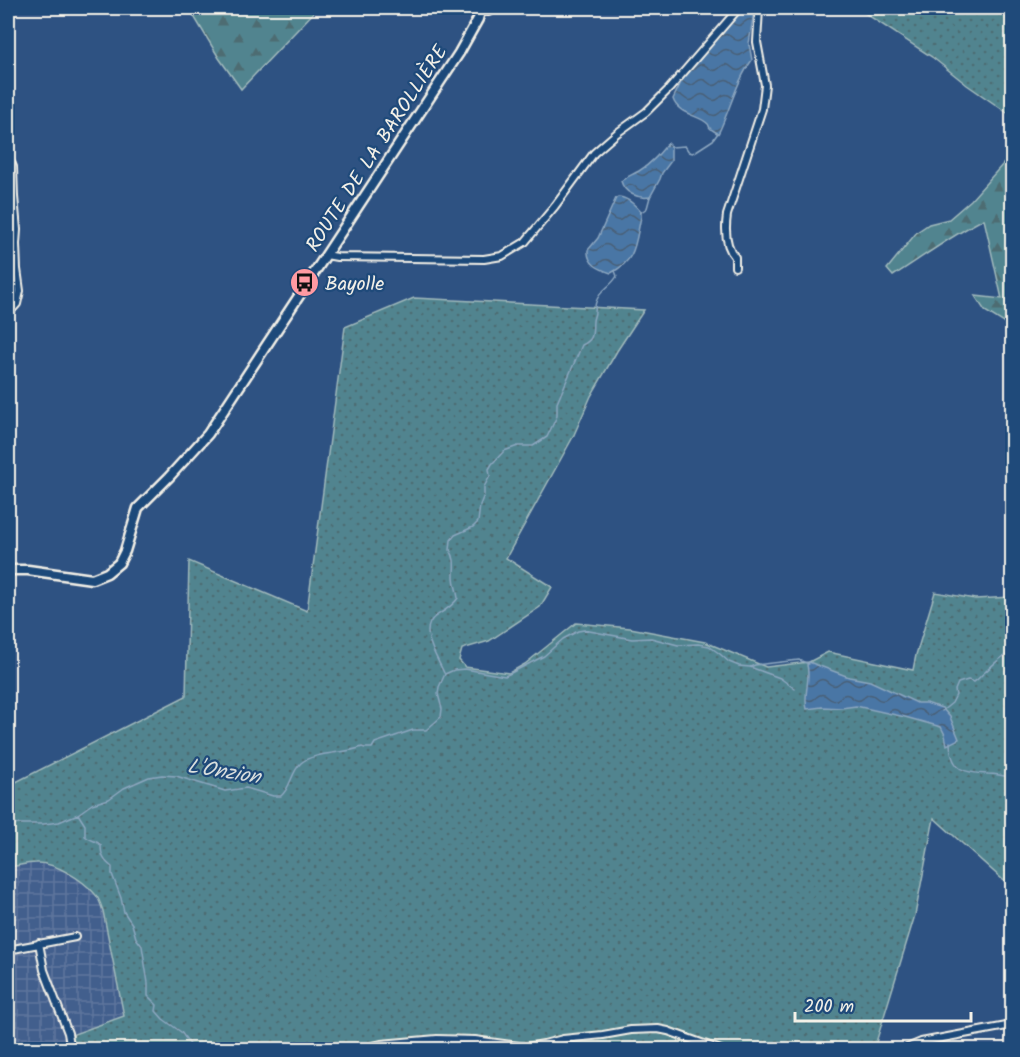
<svg xmlns="http://www.w3.org/2000/svg" width="1020" height="1057" font-family="Kalam,sans-serif">
<defs>
<pattern id="industrial-grid" width="8" height="8" patternUnits="userSpaceOnUse" patternTransform="scale(1.5)"><rect width="8" height="8" fill="#435f8d"/><path d="M0 4h8M4 0v8" fill="none" stroke="#5f769d"/></pattern>
<pattern id="grass-dots" width="8" height="8" patternUnits="userSpaceOnUse" patternTransform="scale(1.5)"><rect width="8" height="8" fill="#51848f"/><path d="M2 2h.1M6 6h.1" fill="none" stroke="#4e6c72" stroke-width="1.8" stroke-linecap="round"/></pattern>
<pattern id="forest-firs" width="22" height="20" patternUnits="userSpaceOnUse" patternTransform="scale(1.5)"><rect width="22" height="20" fill="#51848f"/><path d="M5 1l3.5 6h-7zM16 11l3.5 6h-7z" fill="#4e6c72"/></pattern>
<pattern id="water-waves" width="16" height="10" patternUnits="userSpaceOnUse" patternTransform="scale(1.5)"><rect width="16" height="10" fill="#4976a5"/><path d="M0 5q4-4 8 0t8 0" fill="none" stroke="#495f76"/></pattern>
</defs>
<rect width="100%" height="100%" fill="#2e5282"/>
<filter id="ink" filterUnits="userSpaceOnUse"><feTurbulence type="fractalNoise" baseFrequency=".0167" numOctaves="2"/><feDisplacementMap in="SourceGraphic" scale="12" xChannelSelector="R" yChannelSelector="G"/><feConvolveMatrix kernelMatrix="1 2 1 2 8 2 1 2 1" color-interpolation-filters="sRGB"/></filter>
<g filter="url(#ink)">
<path fill="url(#industrial-grid)" d="M 37,863 L 44,864 L 65,871 L 74,876 L 97,895 L 103,911 L 124,1016 L 74,1034 L 68,1049 L 8,1050 L 8,867 Z"/>
<path fill="url(#grass-dots)" stroke="#a2babc" stroke-width="1.5" d="M 857,8 L 1012,8 L 1012,116 L 967,85 L 932,57 Z
M 414,298 L 644,310 L 617,351 L 591,396 L 573,437 L 506,558 L 552,587 L 540,607 L 489,641 L 462,649 L 459,660 L 465,667 L 509,673 L 525,664 L 576,623 L 630,628 L 705,642 L 766,667 L 809,662 L 828,652 L 913,670 L 916,655 L 935,592 L 975,599 L 1012,597 L 1012,888 L 934,818 L 915,915 L 874,1049 L 68,1049 L 74,1034 L 124,1016 L 103,911 C 101,905 99,898 95,894 C 83,880 55,862 36,863 C 27,863 17,866 8,867 L 8,786 L 186,696 L 189,561 L 307,611 L 345,327 Z"/>
<path fill="url(#forest-firs)" stroke="#a2babc" stroke-width="1.5" d="M 189,8 L 318,8 L 241,89 L 219,58 Z
M 1012,154 L 1012,328 L 985,311 L 975,296 L 1002,299 L 984,219 C 952,235 923,257 893,276 L 887,269 L 917,232 L 929,224 L 949,219 L 971,200 Z"/>
<path fill="url(#water-waves)" stroke="#8da7c0" stroke-width="1.5" d="M 747,8 L 751,8 L 754,11 L 749,44 L 752,60 C 736,82 730,110 718,134 C 718,133 710,129 710,128 C 709,127 709,125 708,124 C 700,115 678,115 673,99 L 684,76 L 729,25 L 739,12 Z
M 668,143 L 671,146 L 671,161 L 662,173 L 660,179 L 650,197 C 638,199 624,193 621,181 C 627,176 632,175 639,171 C 651,164 659,154 668,143 Z
M 618,197 C 627,197 636,206 641,212 L 641,217 C 635,243 637,260 611,273 C 599,269 587,264 588,250 L 598,238 L 616,198 Z
M 809,662 L 849,677 L 870,681 L 917,703 L 926,703 L 942,708 L 950,717 L 959,739 L 947,745 L 945,735 L 941,727 L 905,717 L 856,706 L 841,708 L 822,707 L 807,709 C 803,694 811,679 807,665 Z"/>
<g fill="none" stroke-linecap="round" stroke-linejoin="round">
<path stroke="#8da7c0" stroke-width="1.5" d="M 671,147 L 685,146 L 689,152 L 693,153 L 713,140 L 718,133
M 640,213 L 647,208 L 650,197
M 750,667 L 755,665 L 799,660 L 809,664
M 444,673 C 437,657 417,629 436,616 C 444,611 453,606 458,598 C 457,591 454,583 454,576 C 454,566 456,559 450,550 L 451,540 L 455,535 L 473,527 L 478,522 L 480,505 L 484,495 L 484,487 L 490,476 L 489,469 L 492,464 L 504,451 L 518,446 L 533,446 L 547,437 L 557,416 L 557,403 L 582,345 C 595,339 592,333 593,321 C 593,318 595,315 595,312 C 596,306 594,308 596,302 C 600,289 611,287 617,276 L 615,271
M 942,711 L 952,703 L 956,695 L 955,690 L 958,683 L 968,680 L 974,682 C 979,679 981,675 985,672 C 993,665 1002,655 1012,652
M 950,742 C 951,771 964,773 988,774 C 996,774 1005,776 1012,778
M 78,814 L 85,825 L 85,836 C 90,841 96,840 101,845 C 101,856 104,861 112,867 L 112,874 L 121,898 L 124,912 L 132,924 L 136,938 L 142,946 L 148,983 L 148,996 L 157,1005 L 156,1011 L 163,1019 L 181,1032 L 194,1050
M 8,825 L 22,824 L 44,824 L 59,822 L 78,814 L 92,804 L 109,799 L 124,788 L 149,777 L 162,775 L 176,776 L 225,791 L 246,788 L 273,796 L 281,796 C 291,788 291,772 301,763 C 313,752 345,754 362,747 L 365,748 L 372,748 L 375,743 L 413,730 L 426,730 L 441,717 L 442,709 L 438,694 L 439,687 L 445,674 L 454,670 L 465,669 L 505,676 L 544,656 L 563,639 L 578,631 L 584,630 L 632,639 L 651,638 L 678,645 L 698,644 L 709,646 L 720,654 L 729,662 L 739,666 L 750,667 L 780,678 L 795,689"/>
<defs>
<path id="minor" d="M 480,11 L 488,12 L 498,8
M 8,155 L 13,167 L 14,197 L 17,230 L 16,244 L 17,269 L 20,291 L 17,304 L 8,314
M 326,255 L 337,257 L 484,259 L 502,256 L 525,242 L 555,206 L 594,153 L 617,133 L 646,112 L 669,89 L 739,8
M 735,267 L 735,257 C 725,246 725,229 727,215 L 762,109 L 765,85 L 757,42 L 759,9 L 758,8
M 39,943 L 44,970 L 68,1033 L 71,1050
M 8,950 L 75,937
M 357,1050 L 381,1044 L 437,1039 L 475,1040 L 526,1047 L 544,1044 L 563,1039 L 603,1035 L 631,1030 L 658,1029 L 668,1031 L 721,1050
M 902,1050 L 921,1042 L 1012,1025"/>
<path id="secondary" d="M 8,570 L 28,570 L 92,579 L 107,573 L 119,563 L 125,551 L 138,508 L 169,477 L 208,434 L 459,53 L 478,19 L 481,8"/>
</defs>
<use href="#minor" stroke="#f4f1e8" stroke-width="10"/>
<use href="#secondary" stroke="#f4f1e8" stroke-width="13"/>
<use href="#minor" stroke="#1f4a7a" stroke-width="6"/>
<use href="#secondary" stroke="#1f4a7a" stroke-width="8"/>
</g>
</g>
<defs>
<symbol id="bus-disc" viewBox="-11 -11 22 22"><circle r="9.5" fill="#ff9aa2" stroke="#1f4a7a"/><path d="M-5-6H5V4H4V6H2V4H-2V6H-4V4H-5ZM-3.5-4V0h7V-4ZM-3.5 1.2v1.5H-2V1.2ZM2 1.2v1.5H3.5V1.2Z" fill="#111"/></symbol>
</defs>
<g fill-rule="evenodd">
<use href="#bus-disc" x="288" y="266" width="33" height="33"/>
</g>
<g text-anchor="middle" stroke-width="4.5" stroke-linejoin="round" paint-order="stroke">
<g font-size="20" fill="#f4f1e8" stroke="#1f4a7a">
<text transform="translate(376 148) rotate(-57)" y="7">ROUTE DE LA BAROLLIÈRE</text>
</g>
<g font-size="20" fill="#f4f1e8" stroke="#1f4a7a" text-anchor="start">
<text x="325" y="290">Bayolle</text>
</g>
<g font-size="21" font-style="italic" fill="#dadfde" stroke="#1f4a7a">
<text transform="translate(224 771) rotate(9)" y="7">L'Onzion</text>
</g>
</g>
<rect width="1020" height="1057" fill="none" stroke="#1f4a7a" stroke-width="30"/>
<rect x="15" y="15" width="990" height="1027" fill="none" stroke="#f4f1e8" stroke-width="2" filter="url(#ink)"/>
<path d="M795 1012v9h176v-9" fill="none" stroke="#f4f1e8" stroke-width="3"/>
<text x="804" y="1012" font-size="18" fill="#f4f1e8" stroke="#1f4a7a" stroke-width="4.5" paint-order="stroke">200 m</text>
</svg>
